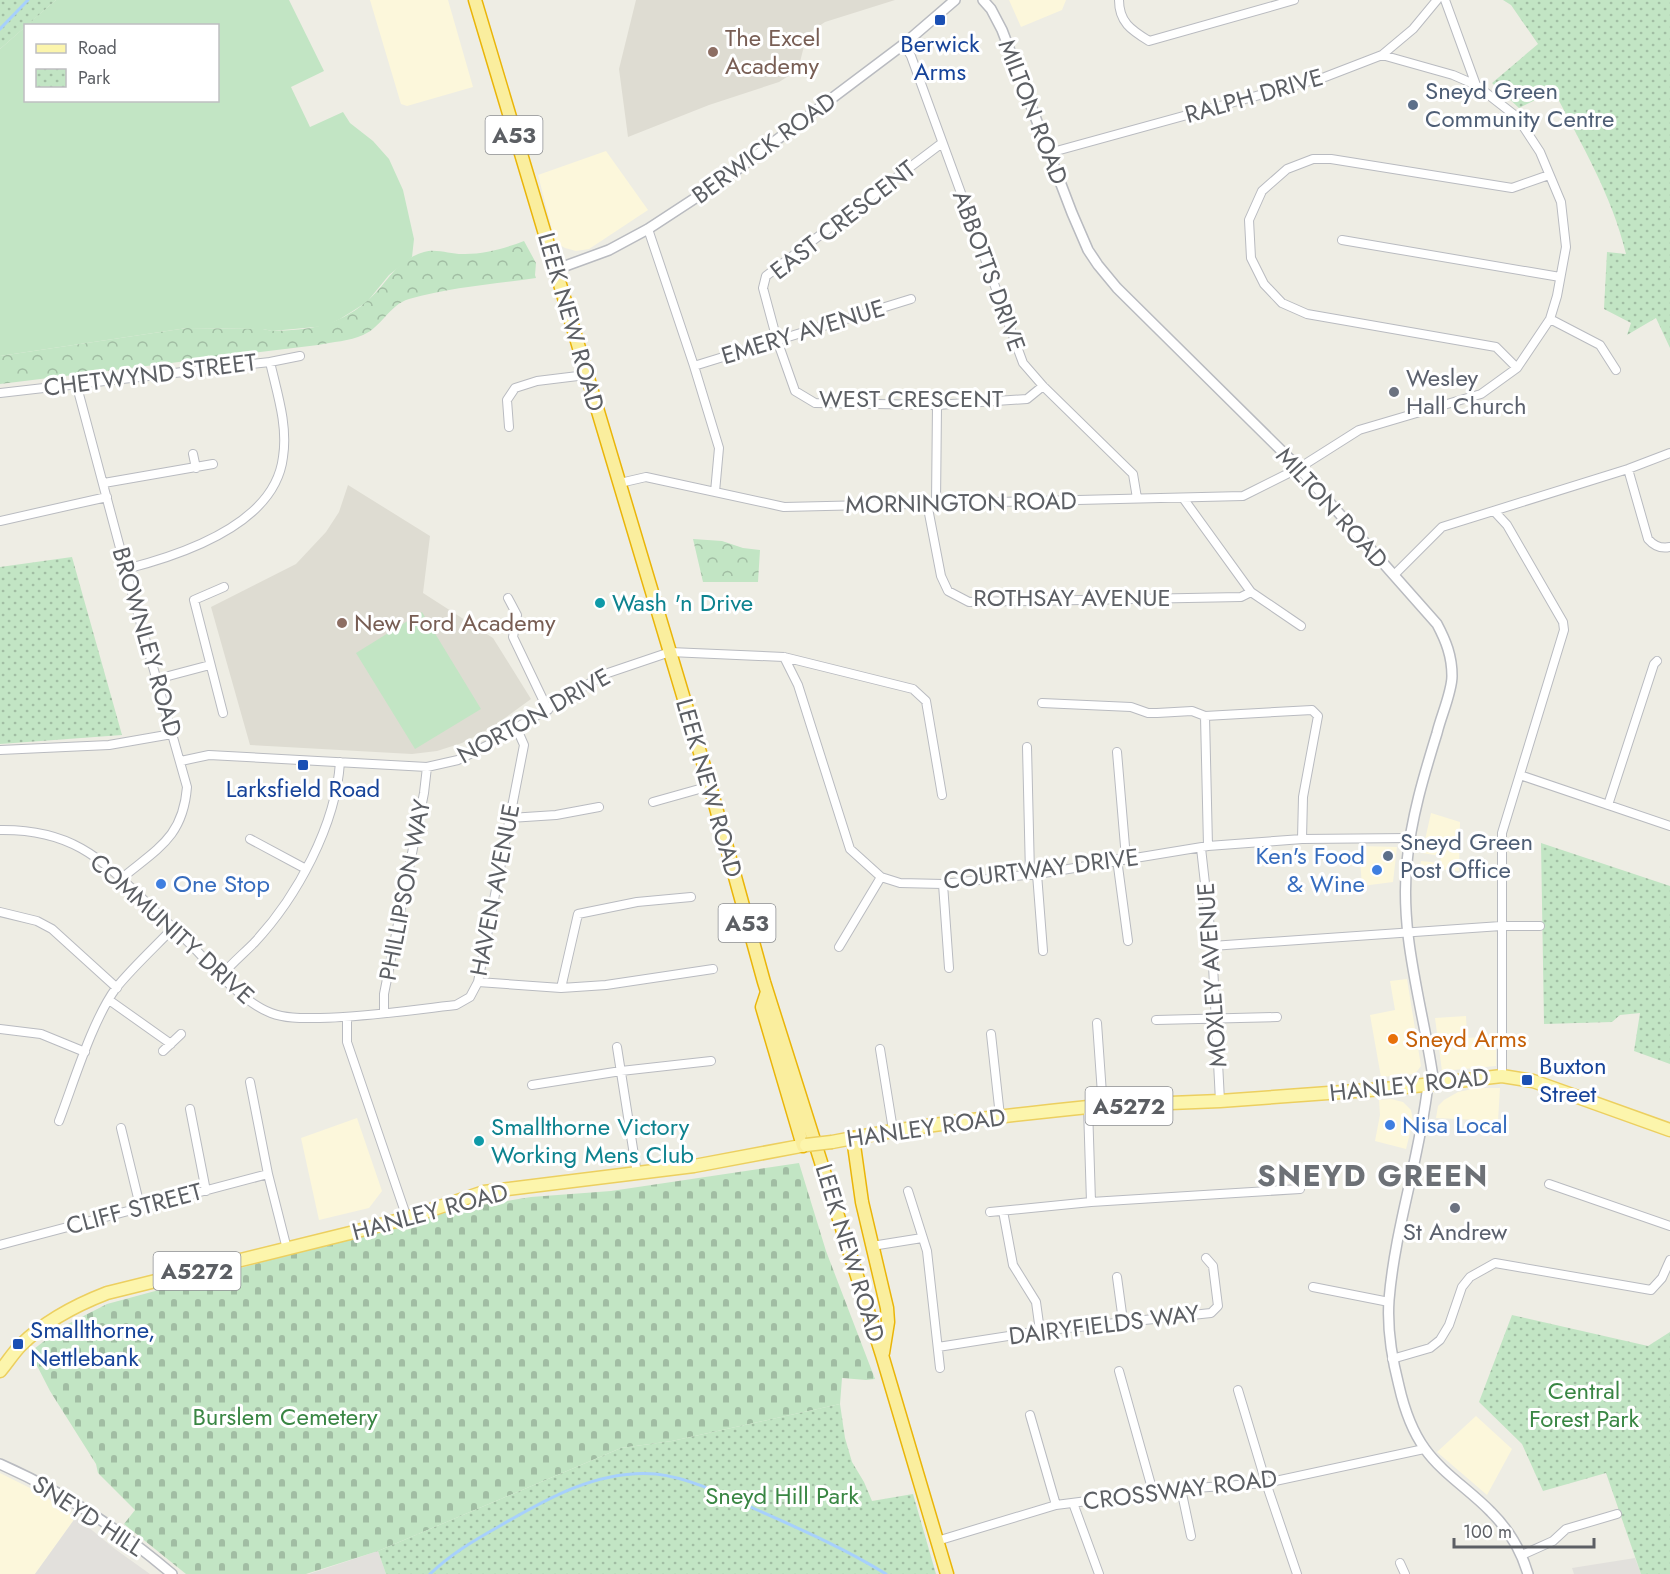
<svg xmlns="http://www.w3.org/2000/svg" width="1670" height="1574" font-family="Jost,sans-serif">
<defs>
<pattern id="forest-crowns" width="20" height="18" patternUnits="userSpaceOnUse" patternTransform="scale(1.5)"><rect width="20" height="18" fill="#c2e5c4"/><path d="M2 6a3 3 0 1 1 6 0M12 15a3 3 0 1 1 6 0" fill="none" stroke="#a1bda3"/></pattern>
<pattern id="cemetery-stones" width="16" height="16" patternUnits="userSpaceOnUse" patternTransform="scale(1.5)"><rect width="16" height="16" fill="#c2e5c4"/><path d="M2 7V4a2 2 0 0 1 4 0v3zM10 15v-3a2 2 0 0 1 4 0v3z" fill="#a1bda3"/></pattern>
<pattern id="park-dots" width="8" height="8" patternUnits="userSpaceOnUse" patternTransform="scale(1.5)"><rect width="8" height="8" fill="#c2e5c4"/><path d="M2 2h.1M6 6h.1" fill="none" stroke="#a1bda3" stroke-width="1.8" stroke-linecap="round"/></pattern>
</defs>
<rect width="100%" height="100%" fill="#eeede4"/>
<path fill="#fcf7db" d="M 370,0 L 448,0 L 473,87 L 407,106 L 401,104 Z
M 1009,0 L 1066,0 L 1062,10 L 1021,27 Z
M 606,151 L 648,210 L 589,249 L 576,251 L 565,248 L 558,244 L 554,237 L 538,175 Z
M 1431,813 L 1460,822 L 1459,871 L 1420,867 L 1421,861 L 1440,863 L 1441,856 L 1422,853 Z
M 1359,846 L 1397,847 L 1393,882 L 1362,886 Z
M 1407,979 L 1421,1066 L 1415,1074 L 1381,1077 L 1370,1015 L 1395,1010 L 1390,981 Z
M 1466,1016 L 1467,1038 L 1496,1036 L 1496,1066 L 1442,1071 L 1435,1018 Z
M 1477,1088 L 1500,1088 L 1498,1121 L 1436,1118 L 1438,1106 L 1444,1100 L 1458,1092 Z
M 1391,1099 L 1403,1102 L 1411,1110 L 1413,1121 L 1406,1149 L 1375,1141 L 1380,1115 L 1379,1100 Z
M 357,1118 L 382,1191 L 369,1208 L 319,1220 L 301,1138 Z
M 1476,1416 L 1512,1449 L 1487,1495 L 1437,1452 Z
M 0,1473 L 36,1491 L 76,1517 L 35,1574 L 0,1574 Z"/>
<path fill="#e2e0dc" d="M 76,1517 L 115,1549 L 150,1574 L 35,1574 Z
M 378,1551 L 386,1574 L 309,1574 Z
M 1635,1558 L 1641,1574 L 1574,1574 L 1572,1568 Z"/>
<path fill="#dedcd2" d="M 636,0 L 895,0 L 825,22 L 807,34 L 798,70 L 779,82 L 709,105 L 628,137 L 619,69 Z
M 348,485 L 430,536 L 423,593 L 493,638 L 531,699 L 491,728 L 462,743 L 437,751 L 412,754 L 250,745 L 211,607 L 296,564 L 326,532 L 339,512 Z"/>
<path fill="#c2e5c4" d="M 56,0 L 289,0 L 324,71 L 291,87 L 310,127 L 343,112 L 350,123 L 373,141 L 389,159 L 403,190 L 414,239 L 412,257 L 389,275 L 367,302 L 340,319 L 326,326 L 272,331 L 263,329 L 187,328 L 0,356 L 0,49 L 25,27 L 26,100 L 218,100 L 218,26 L 27,25 Z
M 422,612 L 481,709 L 415,749 L 356,653 Z"/>
<path fill="url(#forest-crowns)" d="M 524,241 L 536,263 L 535,275 L 536,278 C 494,284 450,287 409,299 C 389,305 382,327 363,335 C 350,341 332,342 318,345 L 0,384 L 0,356 L 187,328 L 263,329 L 272,331 C 309,330 336,327 366,302 C 387,285 394,261 424,252 C 437,248 452,255 465,254 C 485,254 506,248 524,241 Z
M 693,539 L 722,541 L 743,548 L 760,550 L 758,582 L 703,582 Z"/>
<path fill="url(#cemetery-stones)" d="M 799,1163 L 826,1251 L 875,1379 L 866,1380 L 842,1378 L 840,1404 L 672,1441 L 621,1448 L 378,1551 L 306,1574 L 186,1574 L 124,1524 L 135,1510 L 98,1473 L 96,1464 L 50,1391 L 30,1352 L 64,1326 L 107,1304 L 463,1208 L 531,1197 L 611,1191 Z"/>
<path fill="url(#park-dots)" d="M 0,0 L 56,0 L 0,49 Z
M 1503,0 L 1670,0 L 1670,348 L 1656,318 L 1627,335 L 1631,323 L 1604,309 L 1607,252 L 1626,254 C 1612,195 1581,144 1554,91 L 1519,108 L 1492,83 L 1538,44 L 1511,5 Z
M 72,557 L 122,735 L 0,744 L 0,567 Z
M 1541,843 L 1670,886 L 1670,1064 L 1634,1051 L 1640,1013 L 1620,1015 L 1612,1022 L 1544,1024 Z
M 1512,1315 L 1648,1346 L 1670,1332 L 1670,1574 L 1641,1574 L 1606,1473 L 1543,1491 L 1522,1444 L 1479,1402 Z
M 840,1404 L 845,1438 L 852,1462 L 864,1482 L 872,1501 L 913,1494 L 936,1574 L 386,1574 L 378,1551 L 621,1448 L 672,1441 Z"/>
<g fill="none" stroke-linecap="round" stroke-linejoin="round">
<path stroke="#a7d0fc" stroke-width="3" d="M 0,29 L 28,0
M 430,1574 C 451,1554 473,1541 498,1527 C 546,1499 598,1469 656,1474 C 690,1478 724,1495 755,1509 C 800,1529 844,1548 886,1574"/>
<defs>
<path id="minor" d="M 1119,0 C 1119,22 1131,30 1149,41 L 1294,0
M 1445,0 L 1476,85
M 904,44 L 911,56 L 1023,363 L 1043,386 L 1133,474 L 1137,498
M 942,143 L 766,276 L 763,288 L 777,340 L 795,391 L 815,403 L 937,405 L 1027,399 L 1043,386
M 1049,153 L 1325,77 L 1382,55 L 1413,29 L 1437,0
M 648,229 L 694,366 L 719,448 L 715,492
M 1342,240 L 1560,277
M 1550,319 L 1600,345 L 1616,370
M 694,366 L 911,299
M 1517,368 L 1496,347 L 1307,314 L 1282,303 L 1264,284 L 1251,258 L 1249,220 L 1262,191 L 1287,169 L 1313,159 L 1331,159 L 1512,188 L 1549,175
M 76,383 L 131,589 L 187,787 C 183,837 158,848 122,878
M 0,393 L 270,362 L 300,356
M 509,427 L 507,400 L 515,388 L 537,381 L 586,375
M 193,454 L 196,468
M 1628,469 L 1648,539 C 1654,546 1661,549 1670,547
M 104,483 L 213,464
M 620,483 L 646,477 L 784,507 L 1243,496 L 1299,468 L 1359,430 L 1481,394 L 1517,368 L 1550,319 L 1557,296 L 1566,247 L 1561,202 L 1540,152 L 1517,117 L 1476,85 L 1453,75 L 1382,55
M 1183,498 L 1251,592 L 1301,626
M 927,503 L 941,576 L 948,591 L 969,602 L 1241,597 L 1251,592
M 936,503 L 937,405
M 1494,511 L 1507,525 L 1563,622 L 1564,630 L 1502,833 L 1502,1076
M 0,521 L 107,497
M 126,569 C 181,555 275,524 283,457 C 288,425 277,393 270,362
M 1394,575 L 1442,527 L 1628,469 L 1670,453
M 508,598 L 517,615 L 513,637 L 548,710
M 784,657 L 798,685 L 850,849 L 881,877 L 900,883 L 943,884 L 1044,873 L 1208,846 L 1302,839 L 1410,838
M 157,679 L 210,665
M 1042,703 L 1131,707 L 1148,713 L 1157,713 L 1192,711 L 1205,716 L 1312,710 L 1318,716 L 1303,797 L 1302,839
M 223,713 L 194,600 L 224,587
M 1205,716 L 1208,846
M 1027,747 L 1030,874
M 0,750 L 109,745 L 172,734
M 1117,752 L 1126,858
M 181,761 L 209,755 L 427,767 L 458,760 L 488,745 L 605,674 L 670,652 L 784,657 L 913,689 L 926,701 L 942,795
M 1520,775 L 1670,826
M 653,802 L 710,786
M 1608,805 L 1654,664 L 1657,661
M 510,818 L 556,815 L 599,807
M 0,830 C 69,829 99,856 146,902 C 163,919 181,934 198,952 C 217,973 245,1003 271,1013 C 287,1019 304,1018 320,1018 C 366,1017 411,1010 456,1005 L 470,997 L 478,982 L 524,745 L 517,729
M 250,839 L 306,869
M 1201,848 L 1212,946 L 1220,1101
M 1117,859 L 1128,941
M 1037,874 L 1043,951
M 943,884 L 949,968
M 0,912 L 37,921 L 52,929 L 117,988
M 1212,946 L 1501,926 L 1540,926
M 839,947 L 881,877
M 221,976 C 231,964 243,954 254,943 C 297,897 336,825 340,762
M 478,982 L 561,988 L 606,985 L 713,969
M 561,988 L 578,914 L 637,902 L 691,897
M 109,1000 L 171,1044
M 384,1013 L 384,994 L 424,793 L 427,767
M 347,1017 L 347,1042 L 407,1218
M 1156,1020 L 1277,1017
M 1097,1023 L 1103,1108
M 0,1029 L 41,1034 L 85,1052
M 991,1034 L 1000,1116
M 617,1047 L 637,1174
M 880,1049 L 893,1130
M 163,1051 L 181,1034
M 250,1082 L 268,1174 L 287,1249
M 532,1085 L 621,1071 L 711,1061
M 1088,1107 L 1091,1202
M 190,1109 L 206,1191
M 59,1121 C 74,1082 92,1021 116,988 C 132,968 156,946 174,927
M 121,1128 L 140,1206
M 1549,1184 L 1670,1226
M 908,1191 L 927,1251 L 940,1368
M 1003,1211 L 1013,1265 L 1036,1302 L 1040,1331
M 990,1212 L 1091,1202 L 1300,1189
M 0,1245 L 268,1174
M 872,1246 L 922,1238
M 1117,1277 L 1123,1321
M 1313,1287 L 1389,1302
M 938,1347 L 1040,1331 L 1211,1313 L 1218,1306 L 1213,1266 L 1206,1258
M 1392,1359 L 1430,1348 L 1440,1340 L 1449,1325 L 1462,1287 L 1470,1277 L 1495,1263 L 1651,1290 L 1662,1278 L 1670,1260
M 1119,1371 L 1153,1492
M 1238,1390 L 1266,1483 L 1297,1574
M 1030,1415 L 1056,1505
M 1181,1489 L 1191,1536
M 1073,1503 L 1099,1574
M 937,1541 L 1056,1505 L 1181,1489 L 1266,1483 L 1424,1449
M 1522,1555 L 1553,1541 L 1566,1529 L 1617,1514
M 1400,1563 L 1405,1574"/>
<path id="tertiary" d="M 983,0 L 991,9 L 1002,30 L 1072,213 L 1088,250 L 1098,265 L 1117,288 L 1299,468 L 1437,624 C 1446,641 1452,656 1452,676 C 1452,692 1441,716 1437,733 C 1424,775 1411,818 1407,862 C 1399,937 1424,1010 1434,1084
M 557,269 L 609,250 L 648,229 L 726,178 L 904,44 L 955,0
M 1428,1084 C 1420,1157 1395,1227 1389,1300 C 1387,1328 1392,1359 1399,1386 C 1404,1408 1412,1431 1425,1449 C 1443,1474 1470,1490 1491,1512 C 1509,1530 1521,1550 1528,1574
M 0,1464 C 64,1492 119,1529 172,1574"/>
<path id="primary" d="M 832,1142 C 917,1125 1002,1116 1088,1107 L 1103,1108 L 1145,1104 L 1220,1101 L 1397,1088 L 1502,1076 L 1533,1081 L 1670,1130
M 0,1371 C 7,1363 13,1353 21,1345 C 45,1321 76,1305 107,1293 L 350,1233 L 407,1218 L 484,1192 L 694,1166 L 806,1145"/>
<path id="trunk" d="M 475,0 L 710,786 L 764,982 L 882,1355 L 947,1574
M 767,992 L 762,1007 L 803,1146
M 853,1138 L 862,1202 L 887,1308 L 888,1322 L 883,1353"/>
</defs>
<use href="#minor" stroke="#b9bbc0" stroke-width="10"/>
<use href="#tertiary" stroke="#b9bbc0" stroke-width="12"/>
<use href="#primary" stroke="#eccf5f" stroke-width="15"/>
<use href="#trunk" stroke="#eab509" stroke-width="15"/>
<use href="#minor" stroke="#fff" stroke-width="8"/>
<use href="#tertiary" stroke="#fff" stroke-width="9"/>
<use href="#primary" stroke="#fcf5ac" stroke-width="12"/>
<use href="#trunk" stroke="#faee9e" stroke-width="12"/>
<defs>
<path id="primary-bridge" d="M 806,1145 L 832,1142"/>
</defs>
<use href="#primary-bridge" stroke="#eccf5f" stroke-width="15" stroke-linecap="butt"/>
<use href="#primary-bridge" stroke="#fcf5ac" stroke-width="12"/>
</g>
<g fill="#1a4fb4" stroke="#fff" stroke-width="2">
<rect x="934" y="14" width="12" height="12" rx="3"/>
<rect x="297" y="759" width="12" height="12" rx="3"/>
<rect x="1521" y="1074" width="12" height="12" rx="3"/>
<rect x="12" y="1338" width="12" height="12" rx="3"/>
</g>
<g fill="#8d6e63" stroke="#fff" stroke-width="2">
<circle cx="713" cy="52" r="6"/>
<circle cx="342" cy="623" r="6"/>
</g>
<g fill="#5c6f8a" stroke="#fff" stroke-width="2">
<circle cx="1413" cy="105" r="6"/>
<circle cx="1388" cy="856" r="6"/>
</g>
<g fill="#6b7280" stroke="#fff" stroke-width="2">
<circle cx="1394" cy="392" r="6"/>
<circle cx="1455" cy="1208" r="6"/>
</g>
<g fill="#0f9aa8" stroke="#fff" stroke-width="2">
<circle cx="600" cy="603" r="6"/>
<circle cx="479" cy="1141" r="6"/>
</g>
<g fill="#3f7fe0" stroke="#fff" stroke-width="2">
<circle cx="1377" cy="870" r="6"/>
<circle cx="161" cy="884" r="6"/>
<circle cx="1390" cy="1125" r="6"/>
</g>
<circle fill="#e8710a" stroke="#fff" stroke-width="2" cx="1393" cy="1039" r="6"/>
<g text-anchor="middle" stroke-width="6" stroke-linejoin="round" paint-order="stroke">
<g fill="#fff" stroke="#8d8f92" stroke-width="1.5">
<rect x="485.5" y="116" width="57" height="38" rx="4.5"/>
<rect x="718.5" y="904" width="57" height="38" rx="4.5"/>
<rect x="1085.5" y="1087" width="87" height="38" rx="4.5"/>
<rect x="153.5" y="1252" width="87" height="38" rx="4.5"/>
</g>
<g font-size="22" font-weight="bold" fill="#5c5f64">
<text x="514" y="143">A53</text>
<text x="747" y="931">A53</text>
<text x="1129" y="1114">A5272</text>
<text x="197" y="1279">A5272</text>
</g>
<g font-size="24" fill="#785e54" stroke="#fff" text-anchor="start">
<text x="725" y="46">The Excel<tspan x="725" dy="28">Academy</tspan></text>
<text x="354" y="631">New Ford Academy</text>
</g>
<g font-size="24" fill="#164399" stroke="#fff">
<text x="940" y="52">Berwick<tspan x="940" dy="28">Arms</tspan></text>
<text x="303" y="797">Larksfield Road</text>
<text x="1539" y="1074" text-anchor="start">Buxton<tspan x="1539" dy="28">Street</tspan></text>
<text x="30" y="1338" text-anchor="start">Smallthorne,<tspan x="30" dy="28">Nettlebank</tspan></text>
</g>
<g font-size="24" fill="#4e5e75" stroke="#fff" text-anchor="start">
<text x="1425" y="99">Sneyd Green<tspan x="1425" dy="28">Community Centre</tspan></text>
<text x="1400" y="850">Sneyd Green<tspan x="1400" dy="28">Post Office</tspan></text>
</g>
<g font-size="24" fill="#5c5f64" stroke="#fff">
<text transform="translate(1254 96) rotate(-16)" y="8">RALPH DRIVE</text>
<text transform="translate(1033 112) rotate(69)" y="8">MILTON ROAD</text>
<text transform="translate(764 148) rotate(-36)" y="8">BERWICK ROAD</text>
<text transform="translate(843 220) rotate(-38)" y="8">EAST CRESCENT</text>
<text transform="translate(989 271) rotate(70)" y="8">ABBOTTS DRIVE</text>
<text transform="translate(571 322) rotate(74)" y="8">LEEK NEW ROAD</text>
<text transform="translate(803 332) rotate(-17)" y="8">EMERY AVENUE</text>
<text transform="translate(150 375) rotate(-7)" y="8">CHETWYND STREET</text>
<text x="911" y="407">WEST CRESCENT</text>
<text transform="translate(961 503) rotate(-1)" y="8">MORNINGTON ROAD</text>
<text transform="translate(1332 508) rotate(48)" y="8">MILTON ROAD</text>
<text x="1072" y="606">ROTHSAY AVENUE</text>
<text transform="translate(147 642) rotate(74)" y="8">BROWNLEY ROAD</text>
<text transform="translate(534 716) rotate(-29)" y="8">NORTON DRIVE</text>
<text transform="translate(709 788) rotate(74)" y="8">LEEK NEW ROAD</text>
<text transform="translate(1041 869) rotate(-7)" y="8">COURTWAY DRIVE</text>
<text transform="translate(405 890) rotate(-79)" y="8">PHILLIPSON WAY</text>
<text transform="translate(495 890) rotate(-79)" y="8">HAVEN AVENUE</text>
<text transform="translate(172 929) rotate(42)" y="8">COMMUNITY DRIVE</text>
<text transform="translate(1212 975) rotate(-94)" y="8">MOXLEY AVENUE</text>
<text transform="translate(1409 1085) rotate(-6)" y="8">HANLEY ROAD</text>
<text transform="translate(926 1128) rotate(-8)" y="8">HANLEY ROAD</text>
<text transform="translate(134 1209) rotate(-15)" y="8">CLIFF STREET</text>
<text transform="translate(430 1212) rotate(-15)" y="8">HANLEY ROAD</text>
<text transform="translate(850 1253) rotate(73)" y="8">LEEK NEW ROAD</text>
<text transform="translate(1104 1325) rotate(-7)" y="8">DAIRYFIELDS WAY</text>
<text transform="translate(1180 1490) rotate(-7)" y="8">CROSSWAY ROAD</text>
<text transform="translate(88 1516) rotate(33)" y="8">SNEYD HILL</text>
</g>
<g font-size="24" fill="#5b616d" stroke="#fff" text-anchor="start">
<text x="1406" y="386">Wesley<tspan x="1406" dy="28">Hall Church</tspan></text>
<text x="1455" y="1240" text-anchor="middle">St Andrew</text>
</g>
<g font-size="24" fill="#0d838f" stroke="#fff" text-anchor="start">
<text x="612" y="611">Wash 'n Drive</text>
<text x="491" y="1135">Smallthorne Victory<tspan x="491" dy="28">Working Mens Club</tspan></text>
</g>
<g font-size="24" fill="#366cbe" stroke="#fff" text-anchor="start">
<text x="1365" y="864" text-anchor="end">Ken's Food<tspan x="1365" dy="28">&amp; Wine</tspan></text>
<text x="173" y="892">One Stop</text>
<text x="1402" y="1133">Nisa Local</text>
</g>
<g font-size="24" fill="#c56008" stroke="#fff" text-anchor="start">
<text x="1405" y="1047">Sneyd Arms</text>
</g>
<g font-size="24" fill="#398643" stroke="#fff">
<text x="1584" y="1399">Central<tspan x="1584" dy="28">Forest Park</tspan></text>
<text x="285" y="1425">Burslem Cemetery</text>
<text x="782" y="1504">Sneyd Hill Park</text>
</g>
<g font-size="30" font-weight="bold" letter-spacing="1.5" fill="#6d7176" stroke="#fff">
<text x="1373" y="1186">SNEYD GREEN</text>
</g>
</g>
<rect x="24" y="24" width="195" height="78" fill="#ffffff" stroke="#bebfc1" stroke-width="1.5"/>
<rect x="36" y="44" width="30" height="9" fill="#fcf5ac" stroke="#bebfc1" stroke-width="1.5"/>
<text x="78" y="54" font-size="18" fill="#5c5f64">Road</text>
<rect x="36" y="69" width="30" height="18" fill="url(#park-dots)" stroke="#bebfc1" stroke-width="1.5"/>
<text x="78" y="84" font-size="18" fill="#5c5f64">Park</text>
<path d="M1454 1538v9h140v-9" fill="none" stroke="#5c5f64" stroke-width="3"/>
<text x="1463" y="1538" font-size="18" fill="#5c5f64" stroke="#ffffff" stroke-width="4.5" paint-order="stroke">100 m</text>
</svg>
